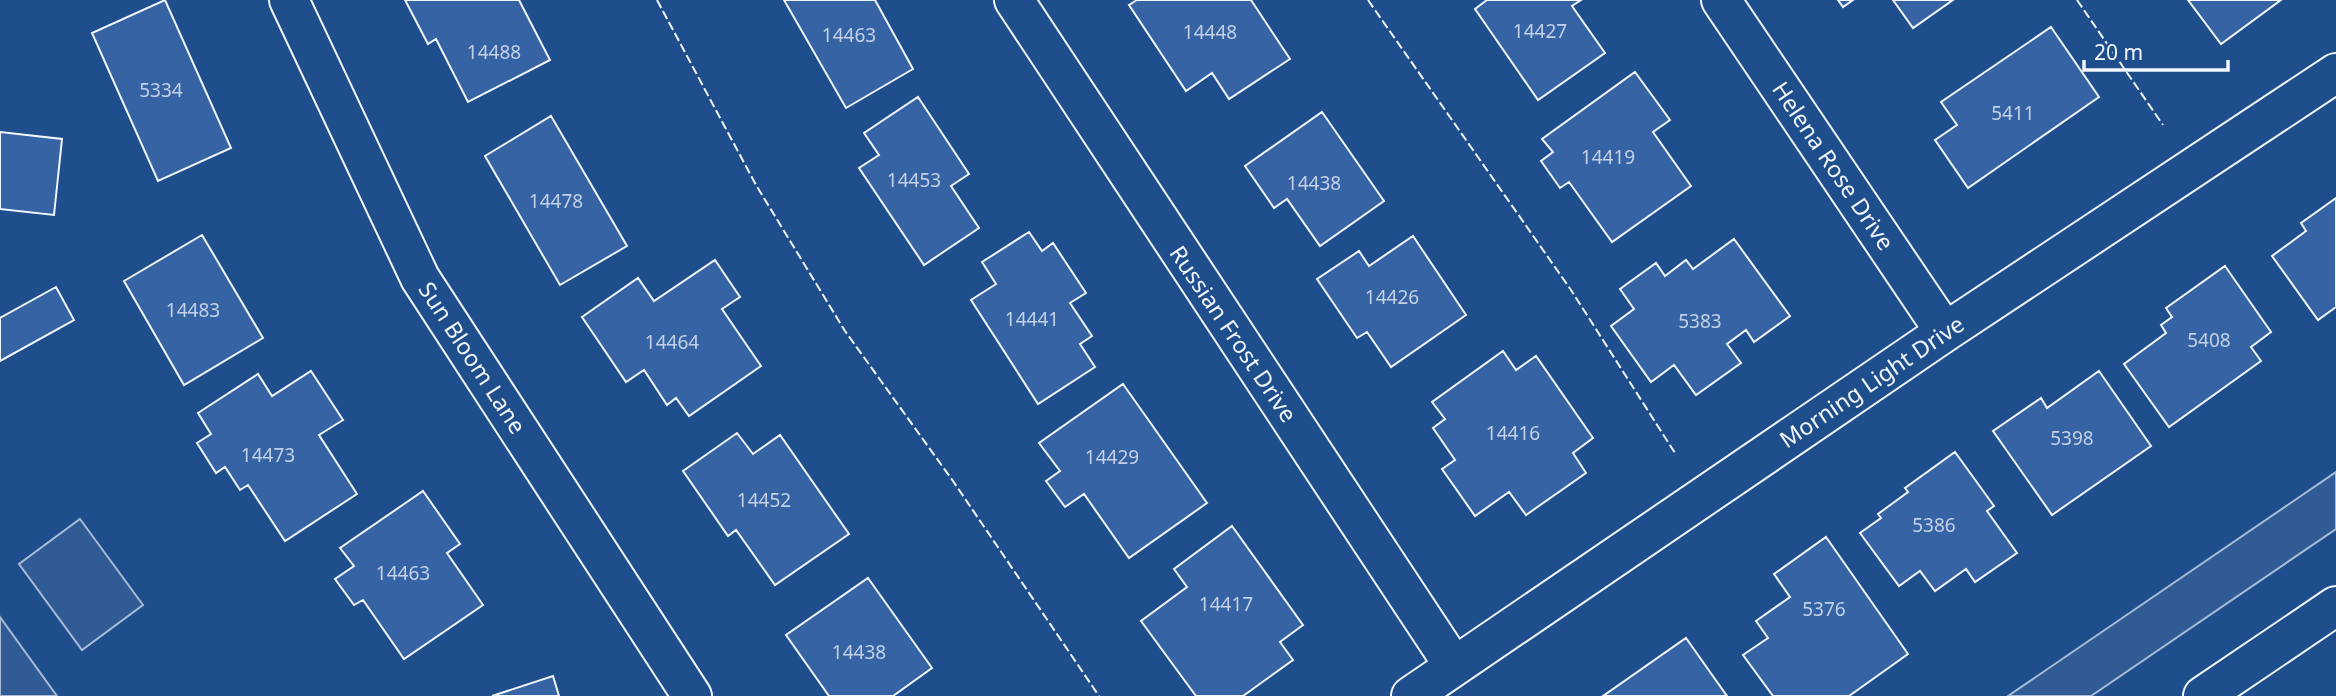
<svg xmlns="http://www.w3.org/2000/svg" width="2336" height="696" font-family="'Noto Sans',sans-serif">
<rect width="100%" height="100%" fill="#1f4e8c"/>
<path fill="#305b95" stroke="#a8bbd7" stroke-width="2" d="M 2336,472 L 2336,529 L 2091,696 L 2008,696 Z
M 80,519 L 143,605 L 82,650 L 19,564 Z
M 0,617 L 57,696 L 0,696 Z"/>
<path fill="#3563a3" stroke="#f2f6ff" stroke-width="2" d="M 165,0 L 231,148 L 158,181 L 92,33 Z
M 405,0 L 519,0 L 550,60 L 468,102 L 436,39 L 428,44 Z
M 784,0 L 875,0 L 913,69 L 846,108 Z
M 1137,0 L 1251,0 L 1290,59 L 1229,99 L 1212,73 L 1186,91 L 1129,5 Z
M 1487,0 L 1581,0 L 1572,6 L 1605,53 L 1538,100 L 1475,9 Z
M 1838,0 L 1853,0 L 1843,7 Z
M 1893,0 L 1953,0 L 1913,28 Z
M 2188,0 L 2281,0 L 2221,44 Z
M 2051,27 L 2099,97 L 1968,188 L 1935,140 L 1957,125 L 1941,102 Z
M 1635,72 L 1670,120 L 1653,132 L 1691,186 L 1612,242 L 1569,182 L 1560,188 L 1541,161 L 1553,152 L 1542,139 Z
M 918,97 L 969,174 L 951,186 L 979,228 L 924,265 L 859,168 L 879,155 L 864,133 Z
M 1322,112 L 1384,201 L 1320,246 L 1287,199 L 1274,208 L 1245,166 Z
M 551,116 L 627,246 L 560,285 L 485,156 Z
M 0,132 L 62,139 L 54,215 L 0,209 Z
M 2336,198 L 2336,307 L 2318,320 L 2272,256 L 2306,231 L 2301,223 Z
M 1029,232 L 1042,251 L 1053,243 L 1086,293 L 1070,303 L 1092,336 L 1080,344 L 1095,367 L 1038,404 L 971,300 L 996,284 L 982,262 Z
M 202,235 L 263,338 L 184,385 L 124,281 Z
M 1413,236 L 1466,315 L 1391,367 L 1367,332 L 1357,338 L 1317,279 L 1359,251 L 1369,266 Z
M 1734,239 L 1790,316 L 1754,342 L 1746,330 L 1727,344 L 1741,363 L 1696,395 L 1674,365 L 1651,382 L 1611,326 L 1634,309 L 1620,289 L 1656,263 L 1665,276 L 1686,260 L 1693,269 Z
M 715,260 L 740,297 L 722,309 L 761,366 L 689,416 L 676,398 L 667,405 L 644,370 L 626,382 L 582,317 L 638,278 L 654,301 Z
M 2225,266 L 2271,332 L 2251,347 L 2261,361 L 2169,427 L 2124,364 L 2166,333 L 2161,325 L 2172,317 L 2166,308 Z
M 56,287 L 74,320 L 0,361 L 0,318 Z
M 1503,351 L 1516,370 L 1536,356 L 1593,438 L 1573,453 L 1586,473 L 1526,515 L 1509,492 L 1475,516 L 1442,469 L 1455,460 L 1433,428 L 1445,419 L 1432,402 Z
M 311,371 L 343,420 L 319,435 L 357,494 L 285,541 L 248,485 L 240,490 L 225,467 L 216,473 L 197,443 L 211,434 L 198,413 L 258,374 L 272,396 Z
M 2099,371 L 2151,446 L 2052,515 L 1993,431 L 2041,398 L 2047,408 Z
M 1123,384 L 1207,503 L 1129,558 L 1084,494 L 1065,507 L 1046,481 L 1060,471 L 1039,443 Z
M 737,433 L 753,454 L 780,435 L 849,534 L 775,585 L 736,530 L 728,536 L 683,471 Z
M 1955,452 L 1994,506 L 1987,511 L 2017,553 L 1975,582 L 1966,569 L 1935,591 L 1920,571 L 1899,586 L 1860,533 L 1881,518 L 1878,514 L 1908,492 L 1905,488 Z
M 423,491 L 460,544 L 447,553 L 483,605 L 404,659 L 363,600 L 354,605 L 335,579 L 354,566 L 340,548 Z
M 1232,526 L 1303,625 L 1280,642 L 1293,660 L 1243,696 L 1196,696 L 1141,621 L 1187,587 L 1174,569 Z
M 1826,537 L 1908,654 L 1849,696 L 1773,696 L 1743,655 L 1768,638 L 1756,621 L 1790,597 L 1774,574 Z
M 868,578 L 932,668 L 893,696 L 829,696 L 786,635 Z
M 1686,638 L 1727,696 L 1603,696 Z
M 553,676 L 559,696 L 492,696 Z"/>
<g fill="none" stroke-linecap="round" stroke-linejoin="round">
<defs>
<path id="minor" d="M 289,0 L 420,278 L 692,696
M 1014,0 L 1454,666
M 1721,0 L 1945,332
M 1411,696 L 1945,332 L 2336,73"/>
<path id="secondary" d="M 2203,696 L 2336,606"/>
</defs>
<use href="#minor" stroke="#f2f6ff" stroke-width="42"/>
<use href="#secondary" stroke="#f2f6ff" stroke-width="42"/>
<use href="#minor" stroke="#1f4e8c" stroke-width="38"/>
<use href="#secondary" stroke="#1f4e8c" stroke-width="38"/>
<path stroke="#f2f6ff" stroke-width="2" stroke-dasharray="9 3.5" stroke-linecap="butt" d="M 657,0 L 756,185 L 845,331 L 953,481 L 1099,696
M 1368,0 L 1571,290 L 1675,453
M 2077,0 L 2163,125"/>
</g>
<g text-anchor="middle" stroke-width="5" stroke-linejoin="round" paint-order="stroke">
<g font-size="19" fill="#c3d1e8">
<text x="1540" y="38">14427</text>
<text x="1210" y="39">14448</text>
<text x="849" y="42">14463</text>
<text x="494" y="59">14488</text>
<text x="161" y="97">5334</text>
<text x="2013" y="120">5411</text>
<text x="1608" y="164">14419</text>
<text x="914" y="187">14453</text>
<text x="1314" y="190">14438</text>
<text x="556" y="208">14478</text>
<text x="1392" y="304">14426</text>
<text x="193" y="317">14483</text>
<text x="1032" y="326">14441</text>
<text x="1700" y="328">5383</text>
<text x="2209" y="347">5408</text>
<text x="672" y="349">14464</text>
<text x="1513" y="440">14416</text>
<text x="2072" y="445">5398</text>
<text x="268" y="462">14473</text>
<text x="1112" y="464">14429</text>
<text x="764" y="507">14452</text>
<text x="1934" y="532">5386</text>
<text x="403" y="580">14463</text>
<text x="1226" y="611">14417</text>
<text x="1824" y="616">5376</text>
<text x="859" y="659">14438</text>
</g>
<g font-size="23" fill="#f2f6ff" stroke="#1f4e8c">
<text transform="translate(1833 166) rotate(56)" y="8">Helena Rose Drive</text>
<text transform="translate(1233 334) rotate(56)" y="8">Russian Frost Drive</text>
<text transform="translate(472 358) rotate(57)" y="8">Sun Bloom Lane</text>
<text transform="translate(1872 382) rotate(-34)" y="8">Morning Light Drive</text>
</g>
</g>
<path d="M2084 60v10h144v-10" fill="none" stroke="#f2f6ff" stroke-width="3.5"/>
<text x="2094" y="60" font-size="21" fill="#f2f6ff" stroke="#1f4e8c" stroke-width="5" paint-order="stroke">20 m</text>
</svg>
